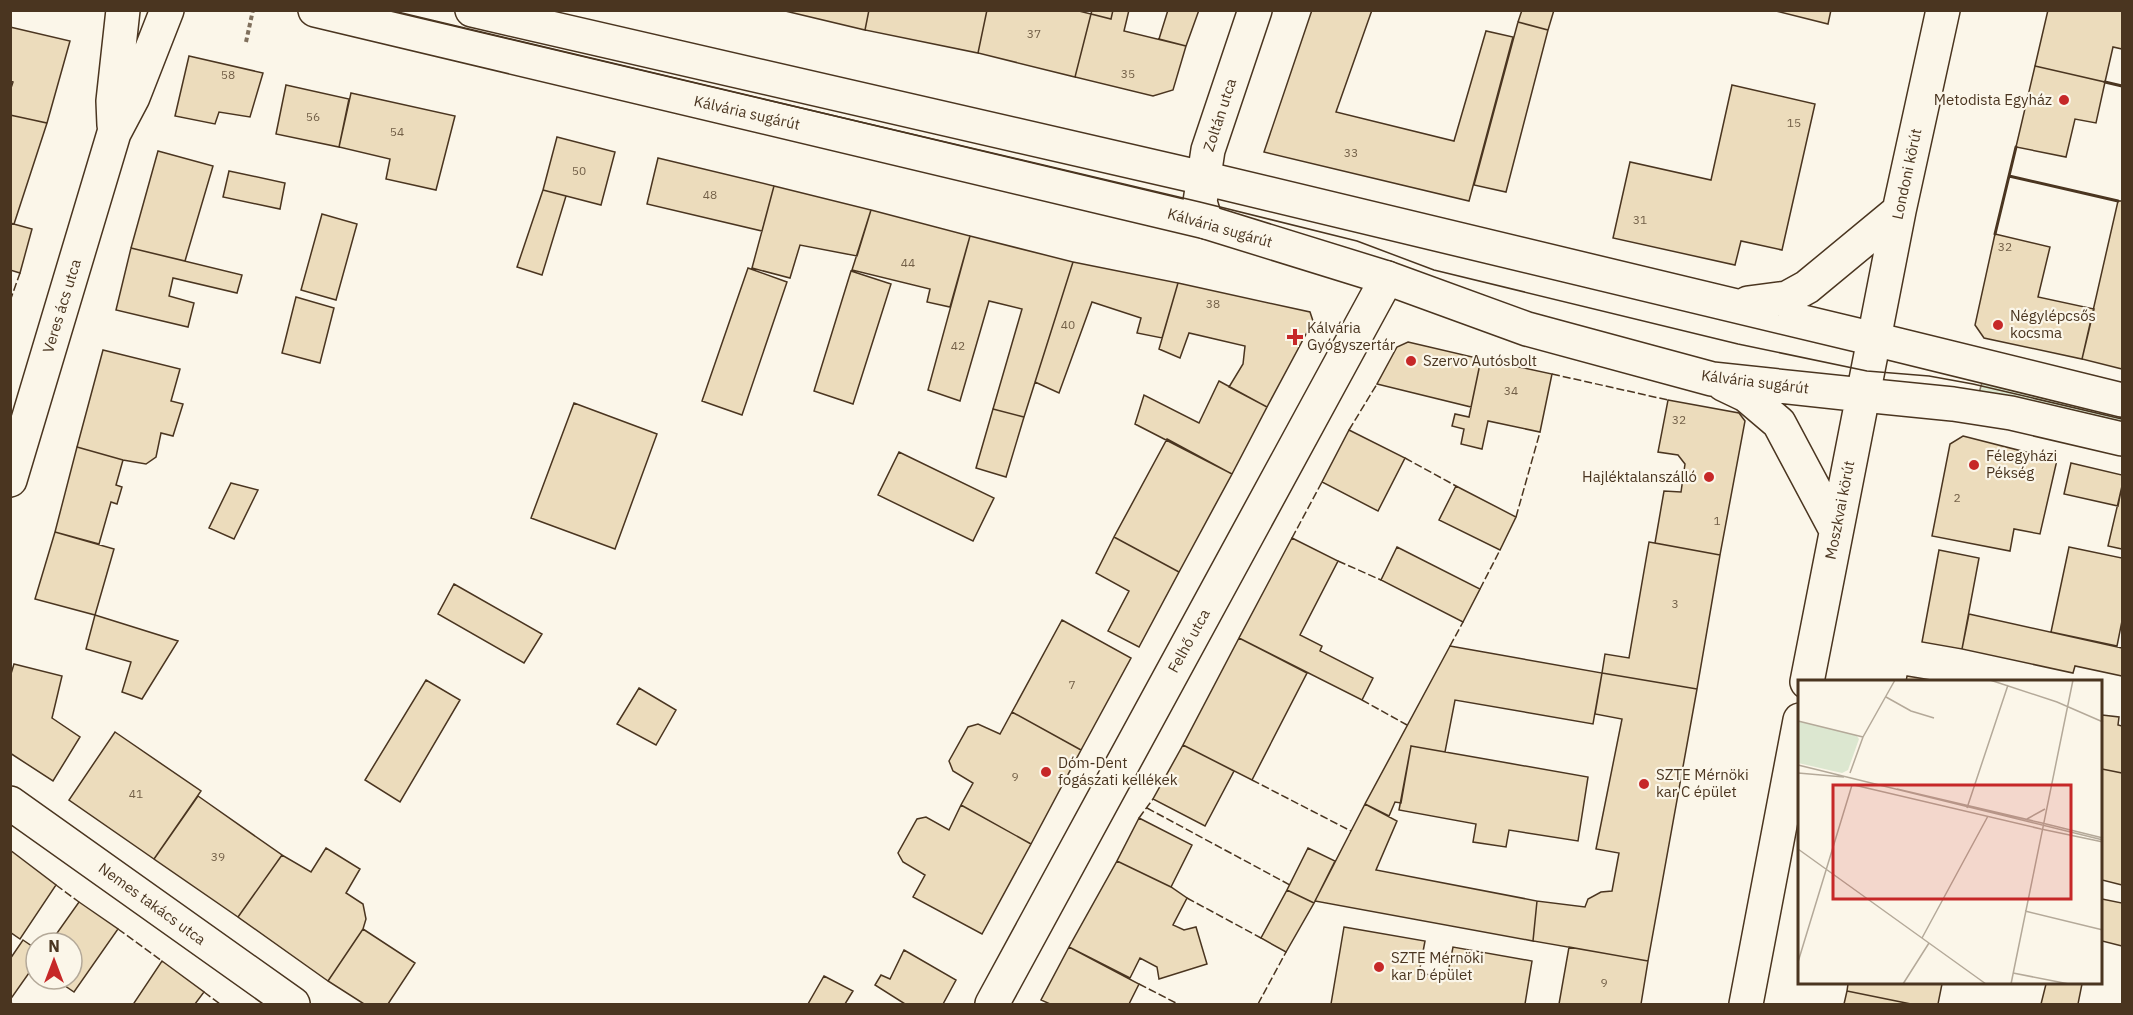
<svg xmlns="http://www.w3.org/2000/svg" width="2133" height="1015" font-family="'IBM Plex Sans',sans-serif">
<rect width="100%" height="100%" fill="#fbf6e9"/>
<path fill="#dce7d0" stroke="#887966" stroke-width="1.5" d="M 1983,379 L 2122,412 L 2122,427 L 1979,393 Z"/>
<path fill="#ecdcbc" stroke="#4a3520" stroke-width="1.5" d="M 781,10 L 869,10 L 865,30 Z
M 869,10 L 987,10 L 978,53 L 865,30 Z
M 987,10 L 1075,10 L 1091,14 L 1075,77 L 978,53 Z
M 1092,10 L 1113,10 L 1111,19 L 1091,14 Z
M 1113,10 L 1129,10 L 1124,31 L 1186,46 L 1173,90 L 1153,96 L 1075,77 L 1091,14 L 1111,19 Z
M 1168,10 L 1199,10 L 1186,46 L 1159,39 Z
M 1312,10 L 1372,10 L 1336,112 L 1454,141 L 1486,31 L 1513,37 L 1469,201 L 1264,152 Z
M 1522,10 L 1554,10 L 1548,30 L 1518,22 Z
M 1772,10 L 1831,10 L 1828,24 Z
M 2048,10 L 2122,10 L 2122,49 L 2113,47 L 2105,82 L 2035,66 Z
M 1518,22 L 1548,30 L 1506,192 L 1474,185 Z
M 10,27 L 70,41 L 47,123 L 10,115 L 10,91 L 13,82 L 10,81 Z
M 189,56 L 263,73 L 250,117 L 219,112 L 215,124 L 175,116 Z
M 2035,66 L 2105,82 L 2096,123 L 2075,119 L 2066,157 L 2016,147 Z
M 286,85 L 349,99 L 339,147 L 276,134 Z
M 1732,85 L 1815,104 L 1782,250 L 1741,241 L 1735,265 L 1613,238 L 1630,162 L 1711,180 Z
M 351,93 L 455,116 L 436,190 L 386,179 L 390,159 L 339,147 Z
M 10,115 L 47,123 L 14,224 L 10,223 Z
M 557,137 L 615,152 L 601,205 L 543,190 Z
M 158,151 L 213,166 L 185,261 L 131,248 Z
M 658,158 L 774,186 L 762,231 L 647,204 Z
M 229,171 L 285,183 L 280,209 L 223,197 Z
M 774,186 L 871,210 L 857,256 L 800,245 L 790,278 L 752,268 Z
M 543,190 L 566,196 L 542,275 L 517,267 Z
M 2118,201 L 2122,201 L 2122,369 L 2082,359 Z
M 871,210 L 970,236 L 950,307 L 927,302 L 930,289 L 852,270 Z
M 322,214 L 357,224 L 336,300 L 301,290 Z
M 10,223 L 32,229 L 20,273 L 10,270 Z
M 1995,234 L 2050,247 L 2038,297 L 2094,309 L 2082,359 L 1984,338 L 1975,325 Z
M 970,236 L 1073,262 L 1024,417 L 993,409 L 1022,309 L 989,301 L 960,401 L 928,390 Z
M 131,248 L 242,275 L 237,293 L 173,278 L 169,296 L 194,303 L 188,327 L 116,310 Z
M 1073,262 L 1178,283 L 1162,338 L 1137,333 L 1141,318 L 1092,302 L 1059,393 L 1035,382 Z
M 748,268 L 787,282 L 742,415 L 702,401 Z
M 851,271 L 891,284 L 853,404 L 814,391 Z
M 1178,283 L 1310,312 L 1313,321 L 1267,407 L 1229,387 L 1243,364 L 1245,346 L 1189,333 L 1180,358 L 1159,349 Z
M 296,297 L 334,308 L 320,363 L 282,353 Z
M 1408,342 L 1481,359 L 1471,407 L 1377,384 L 1397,347 Z
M 103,350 L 180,369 L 171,401 L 183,404 L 173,436 L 161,433 L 156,457 L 146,464 L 123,460 L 77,447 Z
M 1481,359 L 1552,374 L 1540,432 L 1488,421 L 1482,449 L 1461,444 L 1464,429 L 1452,426 L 1455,414 L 1469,417 Z
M 1219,381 L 1267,407 L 1232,474 L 1135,424 L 1144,395 L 1199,423 Z
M 1668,400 L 1739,413 L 1745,421 L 1720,555 L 1655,543 L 1664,491 L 1681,492 L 1685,464 L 1678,455 L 1658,452 Z
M 574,403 L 657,434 L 615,549 L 531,518 Z
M 993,409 L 1024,417 L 1006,477 L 976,468 Z
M 1349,430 L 1405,458 L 1378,511 L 1322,482 Z
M 1963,436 L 2057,460 L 2040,534 L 2014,529 L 2010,551 L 1932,536 L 1950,444 Z
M 1167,439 L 1232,474 L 1179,572 L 1114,537 Z
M 77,447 L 123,460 L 116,485 L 122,487 L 117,504 L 111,502 L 99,544 L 55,532 Z
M 899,452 L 994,498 L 973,541 L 878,495 Z
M 2071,463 L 2122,475 L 2122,486 L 2118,506 L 2064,494 Z
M 231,483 L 258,490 L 234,539 L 209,528 Z
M 1456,486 L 1516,517 L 1500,550 L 1439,520 Z
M 2122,486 L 2122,549 L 2108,546 Z
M 55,532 L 114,549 L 95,615 L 35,599 Z
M 1114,537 L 1179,572 L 1139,647 L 1108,631 L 1129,591 L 1096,573 Z
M 1292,538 L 1338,561 L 1300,635 L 1322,646 L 1320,651 L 1373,678 L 1362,700 L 1239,638 Z
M 1649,542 L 1720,555 L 1697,689 L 1602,673 L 1605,654 L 1629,658 Z
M 1397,547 L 1480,589 L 1463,622 L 1381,580 Z
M 2069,547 L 2122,558 L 2122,621 L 2117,646 L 2051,632 Z
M 1939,550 L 1979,558 L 1962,649 L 1922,642 Z
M 454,584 L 542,634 L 524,663 L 438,614 Z
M 1969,614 L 2122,648 L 2122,676 L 2075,666 L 2073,673 L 1962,649 Z
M 95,615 L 178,641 L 142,699 L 122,692 L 131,662 L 86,649 Z
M 1062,620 L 1131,658 L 1081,750 L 1012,712 Z
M 1239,638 L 1307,673 L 1252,780 L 1183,745 Z
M 1450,646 L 1602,673 L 1593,724 L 1455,700 L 1445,752 L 1411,746 L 1401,803 L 1395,802 L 1389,816 L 1365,804 Z
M 14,664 L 62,676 L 52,718 L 80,737 L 53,781 L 10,753 L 10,677 Z
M 1602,673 L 1697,689 L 1648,961 L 1533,941 L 1537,901 L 1585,907 L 1588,899 L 1601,892 L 1612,891 L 1619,853 L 1596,849 L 1622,719 L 1595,714 Z
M 1907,676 L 1943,682 L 1906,682 Z
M 426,680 L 460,700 L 400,802 L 365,780 Z
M 639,688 L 676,710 L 656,745 L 617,724 Z
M 1012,712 L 1081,750 L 1031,844 L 961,805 L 973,783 L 953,771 L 949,761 L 968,727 L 978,724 L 1000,734 Z
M 2102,715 L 2119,717 L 2118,725 L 2122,726 L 2122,773 L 2102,769 Z
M 115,732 L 201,791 L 154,859 L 69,800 Z
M 1183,745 L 1234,771 L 1205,826 L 1153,799 Z
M 1411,746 L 1588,777 L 1578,841 L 1509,830 L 1506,847 L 1473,842 L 1476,824 L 1399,810 Z
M 2102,769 L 2122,773 L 2122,885 L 2102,880 Z
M 198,796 L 282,855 L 238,917 L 154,859 Z
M 1365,804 L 1397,821 L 1376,870 L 1537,901 L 1533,941 L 1315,901 Z
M 961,805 L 1031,844 L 982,934 L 913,897 L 925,875 L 903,862 L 898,853 L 917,819 L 926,817 L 949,830 Z
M 1139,818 L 1192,845 L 1171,887 L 1117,861 Z
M 326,848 L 360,869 L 346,893 L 363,904 L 366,919 L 363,929 L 328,981 L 238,917 L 282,855 L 311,872 Z
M 1308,848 L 1335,861 L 1314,903 L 1287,890 Z
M 10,850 L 56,885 L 20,939 L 10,932 Z
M 1117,861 L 1171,887 L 1187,898 L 1173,925 L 1184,930 L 1196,927 L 1207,964 L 1159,979 L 1157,967 L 1140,958 L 1130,978 L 1069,947 Z
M 1287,890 L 1314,903 L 1286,952 L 1261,938 Z
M 2102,899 L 2122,903 L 2122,946 L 2102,941 Z
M 79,902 L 118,929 L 74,992 L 55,979 L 72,979 L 72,943 L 50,943 Z
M 1344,927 L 1425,941 L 1419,973 L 1447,978 L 1453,947 L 1532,961 L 1525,1004 L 1331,1004 Z
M 363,929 L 415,963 L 388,1004 L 364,1004 L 328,981 Z
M 23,940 L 36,949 L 36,963 L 10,1000 L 10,959 Z
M 1069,947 L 1139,984 L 1129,1004 L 1050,1004 L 1041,1000 Z
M 1569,947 L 1648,961 L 1641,1004 L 1559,1004 Z
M 904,950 L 956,980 L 943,1004 L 905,1004 L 875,985 L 881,975 L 890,979 Z
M 162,961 L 204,992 L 195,1004 L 137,1004 L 134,1003 Z
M 824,976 L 853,991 L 845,1004 L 808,1004 Z
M 1848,984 L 1942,984 L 1938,1004 L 1911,1004 L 1847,991 Z
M 2046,984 L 2082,984 L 2078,1004 L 2041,1004 Z
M 1847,991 L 1911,1004 L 1844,1004 Z"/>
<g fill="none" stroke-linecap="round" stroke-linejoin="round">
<defs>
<path id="minor" d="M 114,125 L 113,101 L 123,10
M 1206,222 L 1200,202 L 1208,150 L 1255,10
M 10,480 L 114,133 L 133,97 L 167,10
M 10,803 L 293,1004
M 992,1004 L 1387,278"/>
<path id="tertiary" d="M 1874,339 L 2122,400
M 1863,395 L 1953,404 L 2011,413 L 2122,439"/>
<path id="primary" d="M 315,10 L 1206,222 L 1387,278 L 1527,329 L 1712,379 L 1863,395
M 472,10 L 1203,178 L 1874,339
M 1748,303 L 1787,298 L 1807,287 L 1899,211
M 1723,384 L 1746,395 L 1779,423 L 1836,530
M 1807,682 L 1899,211 L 1943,10
M 1746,1004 L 1800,720"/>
</defs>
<use href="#minor" stroke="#4a3520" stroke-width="36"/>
<use href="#tertiary" stroke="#4a3520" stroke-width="36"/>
<use href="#primary" stroke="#4a3520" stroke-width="36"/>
<path stroke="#7f6f5c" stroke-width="4" stroke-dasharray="4.5 3" stroke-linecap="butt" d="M 246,42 L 253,10"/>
<use href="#minor" stroke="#fbf6e9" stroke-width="33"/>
<use href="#tertiary" stroke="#fbf6e9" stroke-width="33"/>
<use href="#primary" stroke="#fbf6e9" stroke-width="33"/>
<path stroke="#4a3520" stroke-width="1.5" d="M 386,10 L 1200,202 L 1357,241 L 1434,270 L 1738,344 L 1867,371 L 1929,376 L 1973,384 L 2122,419"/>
<path stroke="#4a3520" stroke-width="1.5" stroke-dasharray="8 3" stroke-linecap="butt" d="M 10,301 L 20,273
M 1552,374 L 1668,400
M 1349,430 L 1377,384
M 1405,458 L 1456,486
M 1516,517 L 1540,432
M 1292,538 L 1322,482
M 1338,561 L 1381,580
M 1480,589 L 1500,550
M 1450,646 L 1463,622
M 1362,700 L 1407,725
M 1252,780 L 1351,831
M 1147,808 L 1290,885
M 1139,818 L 1153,799
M 56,885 L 79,902
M 1187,898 L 1261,938
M 118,929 L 162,961
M 1139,984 L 1178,1004
M 204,992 L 220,1004
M 10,1002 L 13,1004
M 1258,1004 L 1286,952"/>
<path stroke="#4a3520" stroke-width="3" d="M 2105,82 L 2122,86
M 2009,176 L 2118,201
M 1995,234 L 2016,147"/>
</g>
<g fill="#c62828" stroke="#fbf6e9" stroke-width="2">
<circle cx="2064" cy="100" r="6"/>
<circle cx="1998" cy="325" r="6"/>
<path d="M1292 328h6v6h6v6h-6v6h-6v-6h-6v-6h6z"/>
<circle cx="1411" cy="361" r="6"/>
<circle cx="1974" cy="465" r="6"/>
<circle cx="1709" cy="477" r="6"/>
<circle cx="1046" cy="772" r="6"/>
<circle cx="1644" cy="784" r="6"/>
<circle cx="1379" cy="967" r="6"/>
</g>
<g text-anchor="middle" stroke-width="4.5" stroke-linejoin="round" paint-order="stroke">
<g font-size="12" fill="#725f47">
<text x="1034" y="38">37</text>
<text x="1128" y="78">35</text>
<text x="228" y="79">58</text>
<text x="313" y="121">56</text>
<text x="1794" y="127">15</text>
<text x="397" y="136">54</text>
<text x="1351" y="157">33</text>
<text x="579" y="175">50</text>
<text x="710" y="199">48</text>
<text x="1640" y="224">31</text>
<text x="2005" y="251">32</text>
<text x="908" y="267">44</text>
<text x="1213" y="308">38</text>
<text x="1068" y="329">40</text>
<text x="958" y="350">42</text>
<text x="1511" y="395">34</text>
<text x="1679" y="424">32</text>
<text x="1957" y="502">2</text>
<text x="1717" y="525">1</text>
<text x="1675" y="608">3</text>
<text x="1072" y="689">7</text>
<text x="1015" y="781">9</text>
<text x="136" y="798">41</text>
<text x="218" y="861">39</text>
<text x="1604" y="987">9</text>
</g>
<g font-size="15" fill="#4a3520" stroke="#fbf6e9" text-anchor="start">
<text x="2052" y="105" text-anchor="end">Metodista Egyház</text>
<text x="2010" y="321">Négylépcsős<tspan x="2010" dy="17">kocsma</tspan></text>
<text x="1307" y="333">Kálvária<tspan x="1307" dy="17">Gyógyszertár</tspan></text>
<text x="1423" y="366">Szervo Autósbolt</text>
<text x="1986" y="461">Félegyházi<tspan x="1986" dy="17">Pékség</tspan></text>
<text x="1697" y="482" text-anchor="end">Hajléktalanszálló</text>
<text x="1058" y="768">Dóm-Dent<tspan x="1058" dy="17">fogászati kellékek</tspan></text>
<text x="1656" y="780">SZTE Mérnöki<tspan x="1656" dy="17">kar C épület</tspan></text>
<text x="1391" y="963">SZTE Mérnöki<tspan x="1391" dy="17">kar D épület</tspan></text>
</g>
<g font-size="15" fill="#4a3520" stroke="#fbf6e9">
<text transform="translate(747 113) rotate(13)" y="5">Kálvária sugárút</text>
<text transform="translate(1220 115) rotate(-72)" y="5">Zoltán utca</text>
<text transform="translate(1907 174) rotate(-78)" y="5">Londoni körút</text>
<text transform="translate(1220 228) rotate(16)" y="5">Kálvária sugárút</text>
<text transform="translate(62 306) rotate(-73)" y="5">Veres ács utca</text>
<text transform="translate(1755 382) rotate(7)" y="5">Kálvária sugárút</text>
<text transform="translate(1840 510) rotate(-79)" y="5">Moszkvai körút</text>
<text transform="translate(1189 641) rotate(-61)" y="5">Felhő utca</text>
<text transform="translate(152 904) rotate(36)" y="5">Nemes takács utca</text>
</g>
</g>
<g transform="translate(1798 680)">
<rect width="304" height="304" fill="#fbf6e9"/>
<path d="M 0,41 L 58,55 L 61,59 L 50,90 L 44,93 L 0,83 Z" fill="#dce7d0"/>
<path fill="none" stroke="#b4a999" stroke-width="1.5" d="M 192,0 L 259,22 L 305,42M 88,17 L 113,31 L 136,38M 0,41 L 65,57M 0,85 L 305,160M 0,93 L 46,97M 52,93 L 65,57 L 97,0M 56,105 L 243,149M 99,109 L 244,143M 169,128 L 210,5M 229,139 L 247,129M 244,143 L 305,158M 243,149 L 305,162M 0,169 L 188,304M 227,231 L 305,250M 124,258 L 190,136M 0,282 L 54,105M 215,293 L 271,304M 105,304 L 131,263M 213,304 L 275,0"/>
<path fill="#c62828" fill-opacity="0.15" stroke="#c62828" stroke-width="3" d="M 35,105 L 273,105 L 273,219 L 35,219 Z"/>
<rect width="304" height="304" fill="none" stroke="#4a3520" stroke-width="3"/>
</g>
<rect width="2133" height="1015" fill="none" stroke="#4a3520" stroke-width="24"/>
<g transform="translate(54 961)"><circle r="28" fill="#fbf6e9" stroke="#b4a999" stroke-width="1.5"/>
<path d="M0-4.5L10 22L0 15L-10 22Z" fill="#c62828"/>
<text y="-9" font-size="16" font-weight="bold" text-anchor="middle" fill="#4a3520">N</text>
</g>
</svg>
